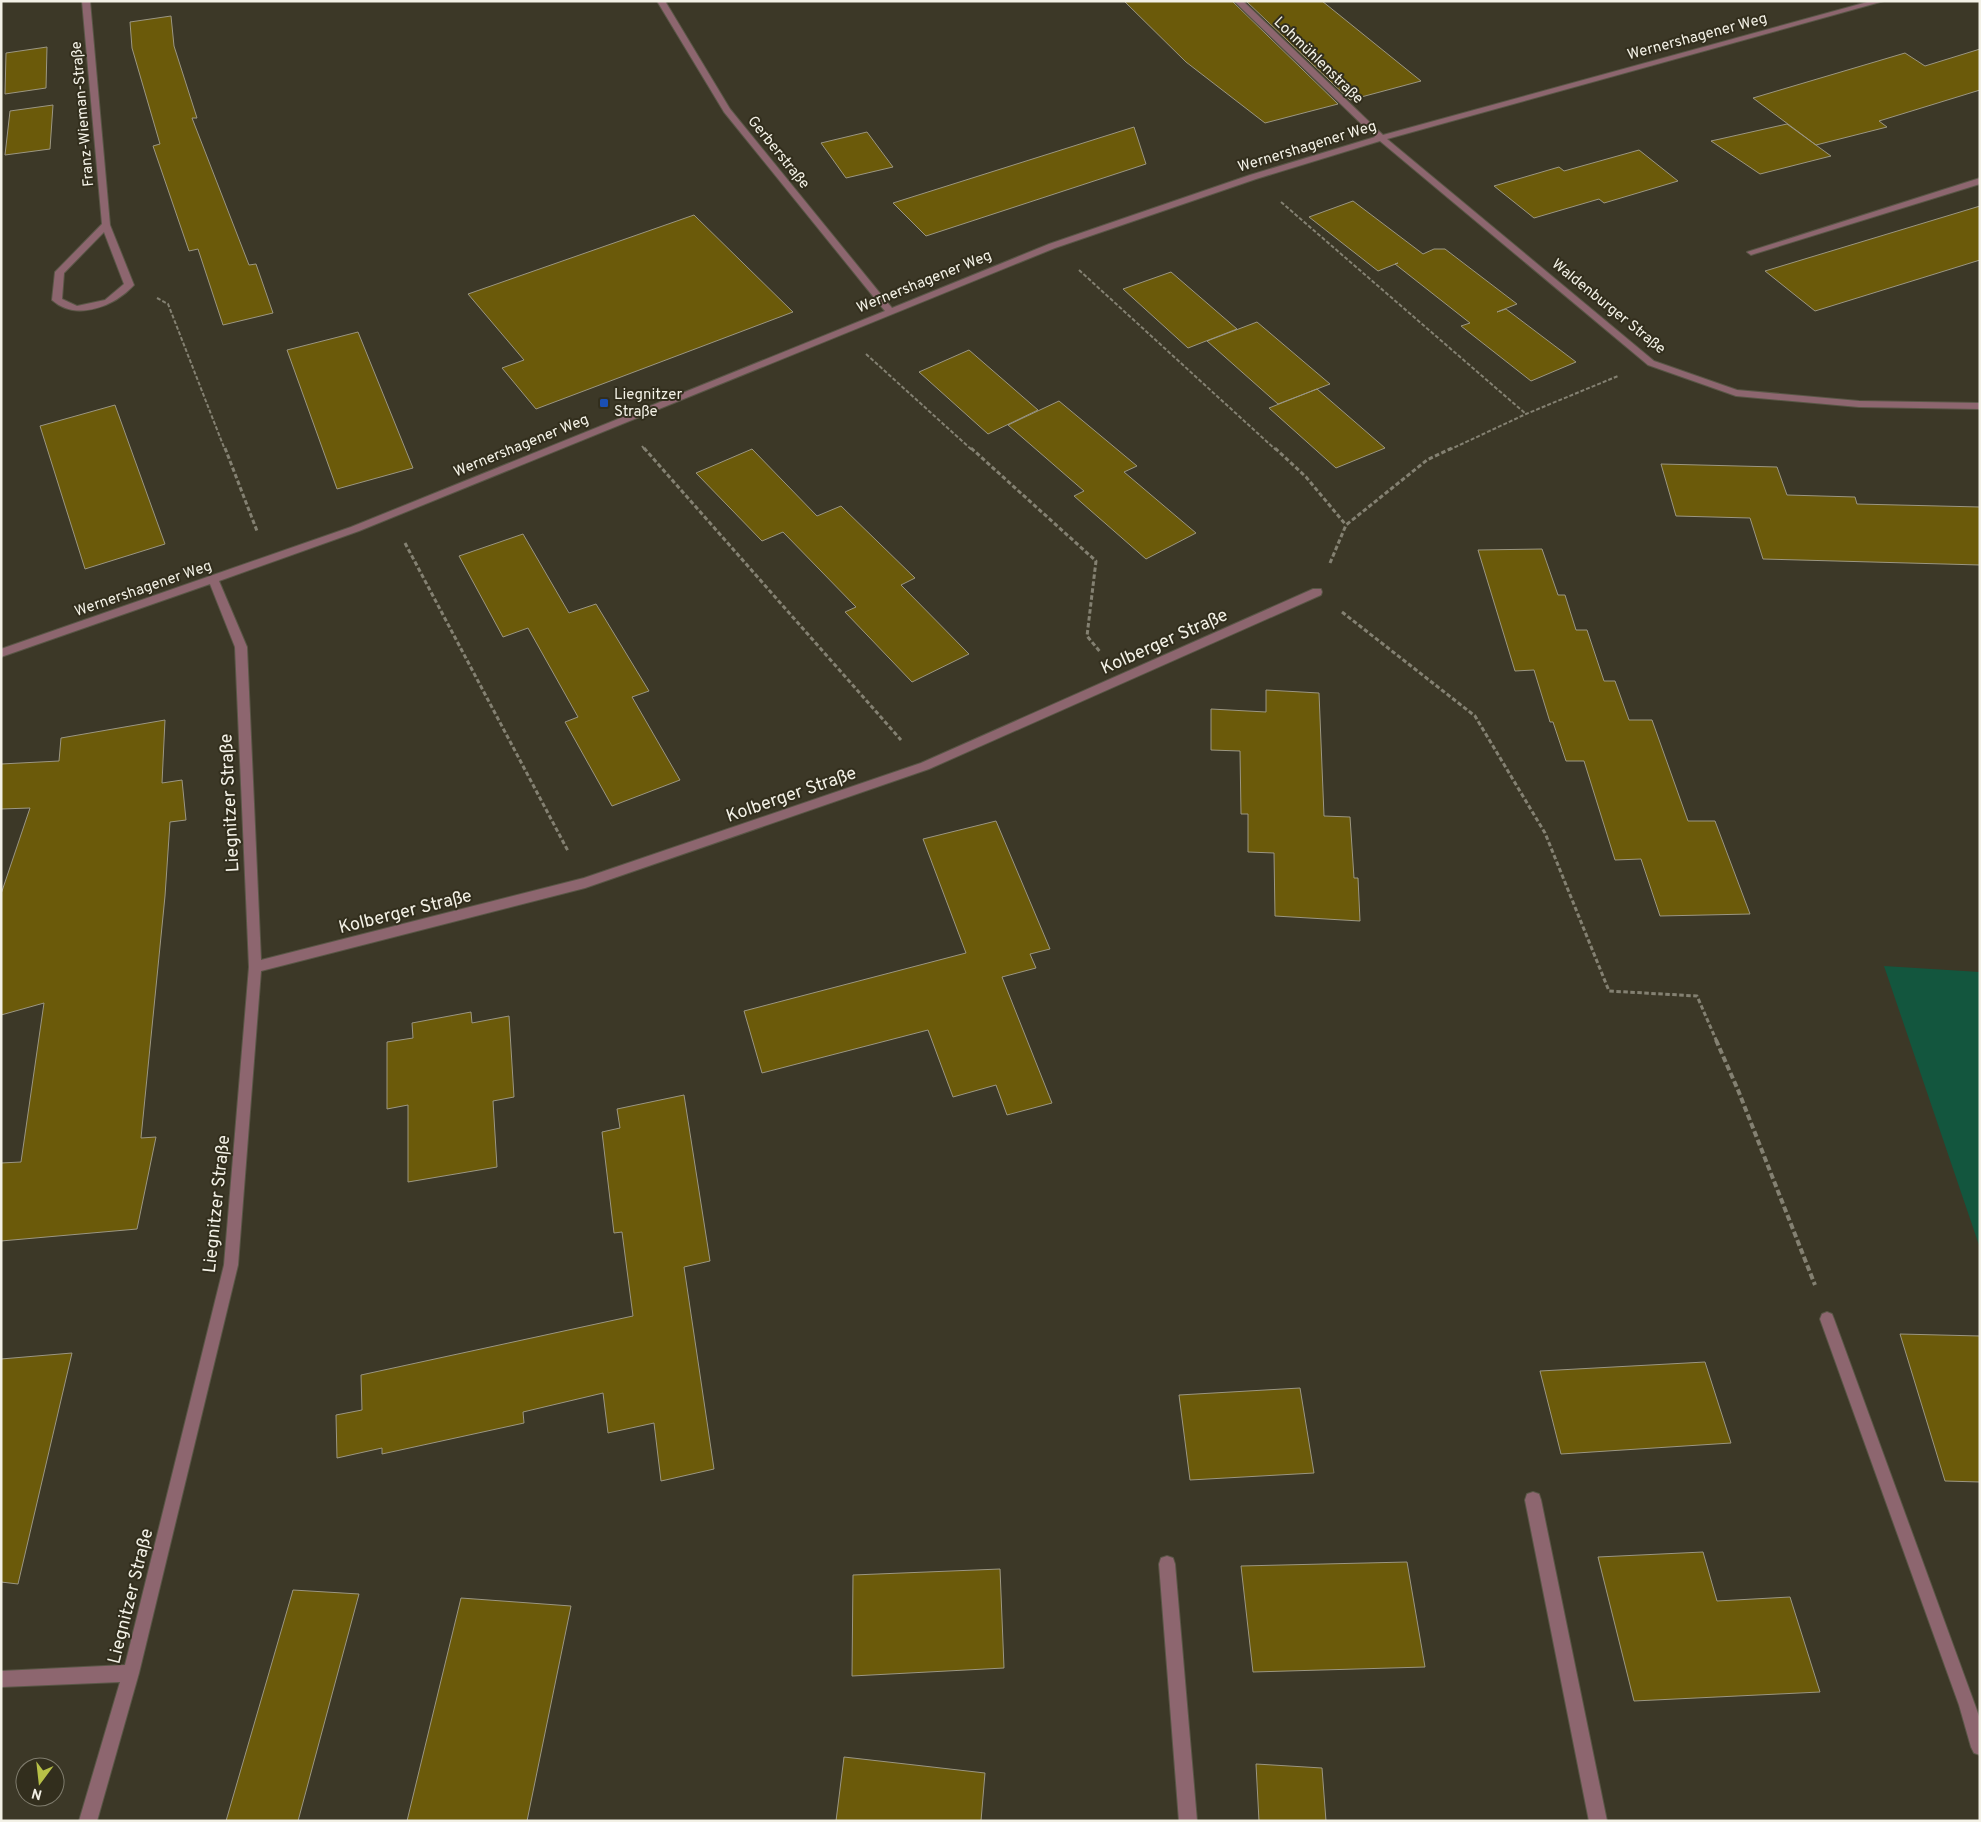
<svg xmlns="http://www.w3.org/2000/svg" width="1981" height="1822" font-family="Overpass,sans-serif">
<rect width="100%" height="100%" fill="#3c3827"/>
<path fill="#13563e" d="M 1884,966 L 1980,972 L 1980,1248 Z"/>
<path fill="#6b5a0a" stroke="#9b9682" d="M 1124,1 L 1232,1 L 1338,104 L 1265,123 L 1186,62 Z
M 1246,1 L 1322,1 L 1421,81 L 1350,100 Z
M 171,16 L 174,46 L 197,118 L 192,118 L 249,265 L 256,264 L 273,313 L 223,325 L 198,249 L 189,251 L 153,146 L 160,144 L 132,48 L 130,22 Z
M 47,47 L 46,88 L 5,94 L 6,53 Z
M 1980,49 L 1980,90 L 1879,121 L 1887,127 L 1816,145 L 1753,98 L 1905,53 L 1925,66 Z
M 53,105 L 50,149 L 5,155 L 10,111 Z
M 1787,124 L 1831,156 L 1760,174 L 1711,141 Z
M 1134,127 L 1146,164 L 926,236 L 893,203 Z
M 867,132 L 893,167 L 846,178 L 821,143 Z
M 1639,150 L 1678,181 L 1604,203 L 1599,199 L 1534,218 L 1494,186 L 1559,167 L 1564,171 Z
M 1353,201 L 1423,254 L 1434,249 L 1445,249 L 1517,304 L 1497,312 L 1506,309 L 1576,362 L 1531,381 L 1461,326 L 1470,323 L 1395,264 L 1398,263 L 1378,271 L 1309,217 Z
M 1980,206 L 1980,260 L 1815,311 L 1765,271 Z
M 694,215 L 793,312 L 536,409 L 502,368 L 524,360 L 468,294 Z
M 1171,272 L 1237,329 L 1188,348 L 1123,289 Z
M 1257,322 L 1330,384 L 1278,404 L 1207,341 Z
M 358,332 L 413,468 L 337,489 L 287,350 Z
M 969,350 L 1038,410 L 988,434 L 919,372 Z
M 1317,389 L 1385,448 L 1336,468 L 1269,408 Z
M 1059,401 L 1137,466 L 1124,472 L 1196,533 L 1146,559 L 1074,496 L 1084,491 L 1008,425 Z
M 115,405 L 165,544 L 85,569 L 40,426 Z
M 752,449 L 817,516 L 841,506 L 915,578 L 901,585 L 969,654 L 912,682 L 845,612 L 856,607 L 783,532 L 762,541 L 696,473 Z
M 1661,464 L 1777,467 L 1787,495 L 1855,497 L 1857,504 L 1980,507 L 1980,565 L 1763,559 L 1750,518 L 1676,516 Z
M 523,534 L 569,613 L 596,604 L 649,691 L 632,697 L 680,780 L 612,806 L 565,722 L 578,717 L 528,628 L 503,637 L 459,556 Z
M 1542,549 L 1558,595 L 1565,595 L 1576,630 L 1587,630 L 1604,681 L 1615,681 L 1629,720 L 1652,720 L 1688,821 L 1715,821 L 1750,914 L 1660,916 L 1641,859 L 1615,860 L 1584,761 L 1566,761 L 1553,722 L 1550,722 L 1534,670 L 1515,671 L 1478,550 Z
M 1266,690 L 1319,693 L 1324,816 L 1350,817 L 1354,878 L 1358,878 L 1360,921 L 1275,916 L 1274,853 L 1248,852 L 1248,814 L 1241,814 L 1240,751 L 1211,750 L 1211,709 L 1266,712 Z
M 165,720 L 162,783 L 182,780 L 186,820 L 170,822 L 165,896 L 141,1138 L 156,1137 L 137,1229 L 1,1241 L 1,1163 L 21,1162 L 44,1003 L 1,1015 L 1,894 L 30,808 L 1,809 L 1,764 L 59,761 L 61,738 Z
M 996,821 L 1050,949 L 1030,954 L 1036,968 L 1002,977 L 1052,1103 L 1007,1115 L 996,1085 L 953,1097 L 928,1030 L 762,1073 L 744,1011 L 966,953 L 923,839 Z
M 471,1012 L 472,1023 L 509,1016 L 514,1097 L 493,1101 L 497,1167 L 408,1182 L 408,1105 L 387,1109 L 387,1042 L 413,1038 L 412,1023 Z
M 684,1095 L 710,1261 L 684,1267 L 714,1469 L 661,1481 L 654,1423 L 608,1433 L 603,1393 L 523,1412 L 524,1423 L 382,1454 L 382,1448 L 337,1458 L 336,1415 L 362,1410 L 361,1375 L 633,1316 L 622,1232 L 614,1233 L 602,1132 L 620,1128 L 617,1109 Z
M 1900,1334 L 1980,1336 L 1980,1482 L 1945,1481 Z
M 72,1353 L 18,1584 L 1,1582 L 1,1359 Z
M 1705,1362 L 1731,1443 L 1561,1454 L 1540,1371 Z
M 1300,1388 L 1314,1473 L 1190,1480 L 1179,1395 Z
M 1703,1552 L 1717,1601 L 1790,1597 L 1820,1692 L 1634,1701 L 1598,1557 Z
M 1407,1562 L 1425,1667 L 1253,1672 L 1241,1566 Z
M 1000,1569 L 1004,1668 L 852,1676 L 853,1575 Z
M 293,1590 L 359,1594 L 298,1821 L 226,1821 Z
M 461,1598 L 571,1606 L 527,1821 L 407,1821 Z
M 844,1757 L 985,1773 L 981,1821 L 836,1821 Z
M 1256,1764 L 1322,1768 L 1326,1821 L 1259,1821 Z"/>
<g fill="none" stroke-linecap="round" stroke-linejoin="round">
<defs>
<path id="service" d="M 1980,178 L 1980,184 L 1754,254 L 1751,255 L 1747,252 Z
M 1827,1312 L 1832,1314 L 1834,1319 L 1975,1705 L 1980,1719 L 1980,1755 L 1974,1753 L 1971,1747 L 1959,1705 L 1820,1319 L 1822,1314 Z
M 1533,1492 L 1539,1494 L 1541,1500 L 1607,1821 L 1589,1821 L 1525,1500 L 1527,1494 Z
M 1167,1556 L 1173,1558 L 1175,1564 L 1197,1821 L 1179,1821 L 1159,1564 L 1161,1558 Z"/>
<path id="minor" d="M 82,1 L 90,1 L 110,225 L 134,285 C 115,306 76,322 52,300 L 55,272 L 102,224 ZM 104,232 L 124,284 L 105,300 L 77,306 L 62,299 L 64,273 Z
M 657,1 L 665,1 L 730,109 L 892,308 L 1049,244 L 1250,175 L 1375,137 L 1234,1 L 1243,1 L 1383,135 L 1871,1 L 1884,1 L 1387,139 L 1654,361 L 1737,390 L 1859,401 L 1980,403 L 1980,409 L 1859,407 L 1736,396 L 1648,365 L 1380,141 L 1256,179 L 1055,248 L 359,531 L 219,581 L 247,647 L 261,960 L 584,878 L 921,763 L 1313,589 L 1321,589 L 1322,592 L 1321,595 L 929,769 L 585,888 L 261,971 L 238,1265 L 139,1673 L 97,1821 L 79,1821 L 120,1682 L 1,1687 L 1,1671 L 125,1665 L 224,1265 L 249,967 L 235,647 L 210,584 L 1,657 L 1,649 L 351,527 L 885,311 L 724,112 Z"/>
</defs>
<use href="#service" stroke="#595646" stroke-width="2"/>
<use href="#minor" stroke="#595646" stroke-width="2"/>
<path stroke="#848172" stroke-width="2" stroke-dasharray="4 2" stroke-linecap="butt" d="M 1281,202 L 1526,414
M 1079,270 L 1276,450
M 157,298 L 168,304 L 225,450
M 866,354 L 972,450
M 642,446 L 645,450
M 1449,450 L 1526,414 L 1618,376"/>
<path stroke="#848172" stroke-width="3" stroke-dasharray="4.5 2.5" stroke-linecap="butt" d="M 225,448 L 257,531
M 644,448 L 901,740
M 971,448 L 1096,561 L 1087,636 L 1101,653
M 1275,448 L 1306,477 L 1346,525
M 405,543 L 568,851
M 1330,563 L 1346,525 L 1427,460 L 1452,448
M 1342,612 L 1475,716 L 1545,833 L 1609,991 L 1697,996 L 1717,1042"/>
<path stroke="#848172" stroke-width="4" stroke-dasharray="6 3" stroke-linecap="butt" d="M 1716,1040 L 1738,1090 L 1815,1285"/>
<use href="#service" fill="#8d666f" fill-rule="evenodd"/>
<use href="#minor" fill="#8d666f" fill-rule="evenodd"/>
</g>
<rect fill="#1a4fb4" stroke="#322e1d" stroke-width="2" x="599" y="398" width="10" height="10" rx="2.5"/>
<g text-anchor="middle" stroke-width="4" stroke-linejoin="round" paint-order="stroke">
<g font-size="15" fill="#f3f1e6" stroke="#322e1d">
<text transform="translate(1697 36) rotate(-15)" y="5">Wernershagener Weg</text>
<text transform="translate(1319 60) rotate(44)" y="5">Lohmühlenstraße</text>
<text transform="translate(82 114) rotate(-95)" y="5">Franz-Wieman-Straße</text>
<text transform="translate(1307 146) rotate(-17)" y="5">Wernershagener Weg</text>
<text transform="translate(779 152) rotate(51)" y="5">Gerberstraße</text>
<text transform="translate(924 281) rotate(-22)" y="5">Wernershagener Weg</text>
<text transform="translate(1609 306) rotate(39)" y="5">Waldenburger Straße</text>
<text transform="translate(521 445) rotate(-22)" y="5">Wernershagener Weg</text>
<text transform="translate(143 588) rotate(-19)" y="5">Wernershagener Weg</text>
</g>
<g font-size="15" fill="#f3f1e6" stroke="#322e1d" text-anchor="start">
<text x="614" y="399">Liegnitzer<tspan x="614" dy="17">Straße</tspan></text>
</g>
<g font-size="18" fill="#f3f1e6" stroke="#322e1d">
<text transform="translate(1164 641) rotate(-24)" y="6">Kolberger Straße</text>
<text transform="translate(791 794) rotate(-19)" y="6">Kolberger Straße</text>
<text transform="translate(229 803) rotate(-93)" y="6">Liegnitzer Straße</text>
<text transform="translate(405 911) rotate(-14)" y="6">Kolberger Straße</text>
<text transform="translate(216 1204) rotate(-84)" y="6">Liegnitzer Straße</text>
<text transform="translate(130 1596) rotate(-76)" y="6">Liegnitzer Straße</text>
</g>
</g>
<rect width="1981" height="1822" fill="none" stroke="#f3f1e6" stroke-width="5"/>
<g transform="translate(40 1782) rotate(195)"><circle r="24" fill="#322e1d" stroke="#7f7c6d"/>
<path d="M0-4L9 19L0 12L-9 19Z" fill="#b8c147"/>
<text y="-8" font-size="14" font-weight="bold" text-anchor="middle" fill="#f3f1e6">N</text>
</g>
</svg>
